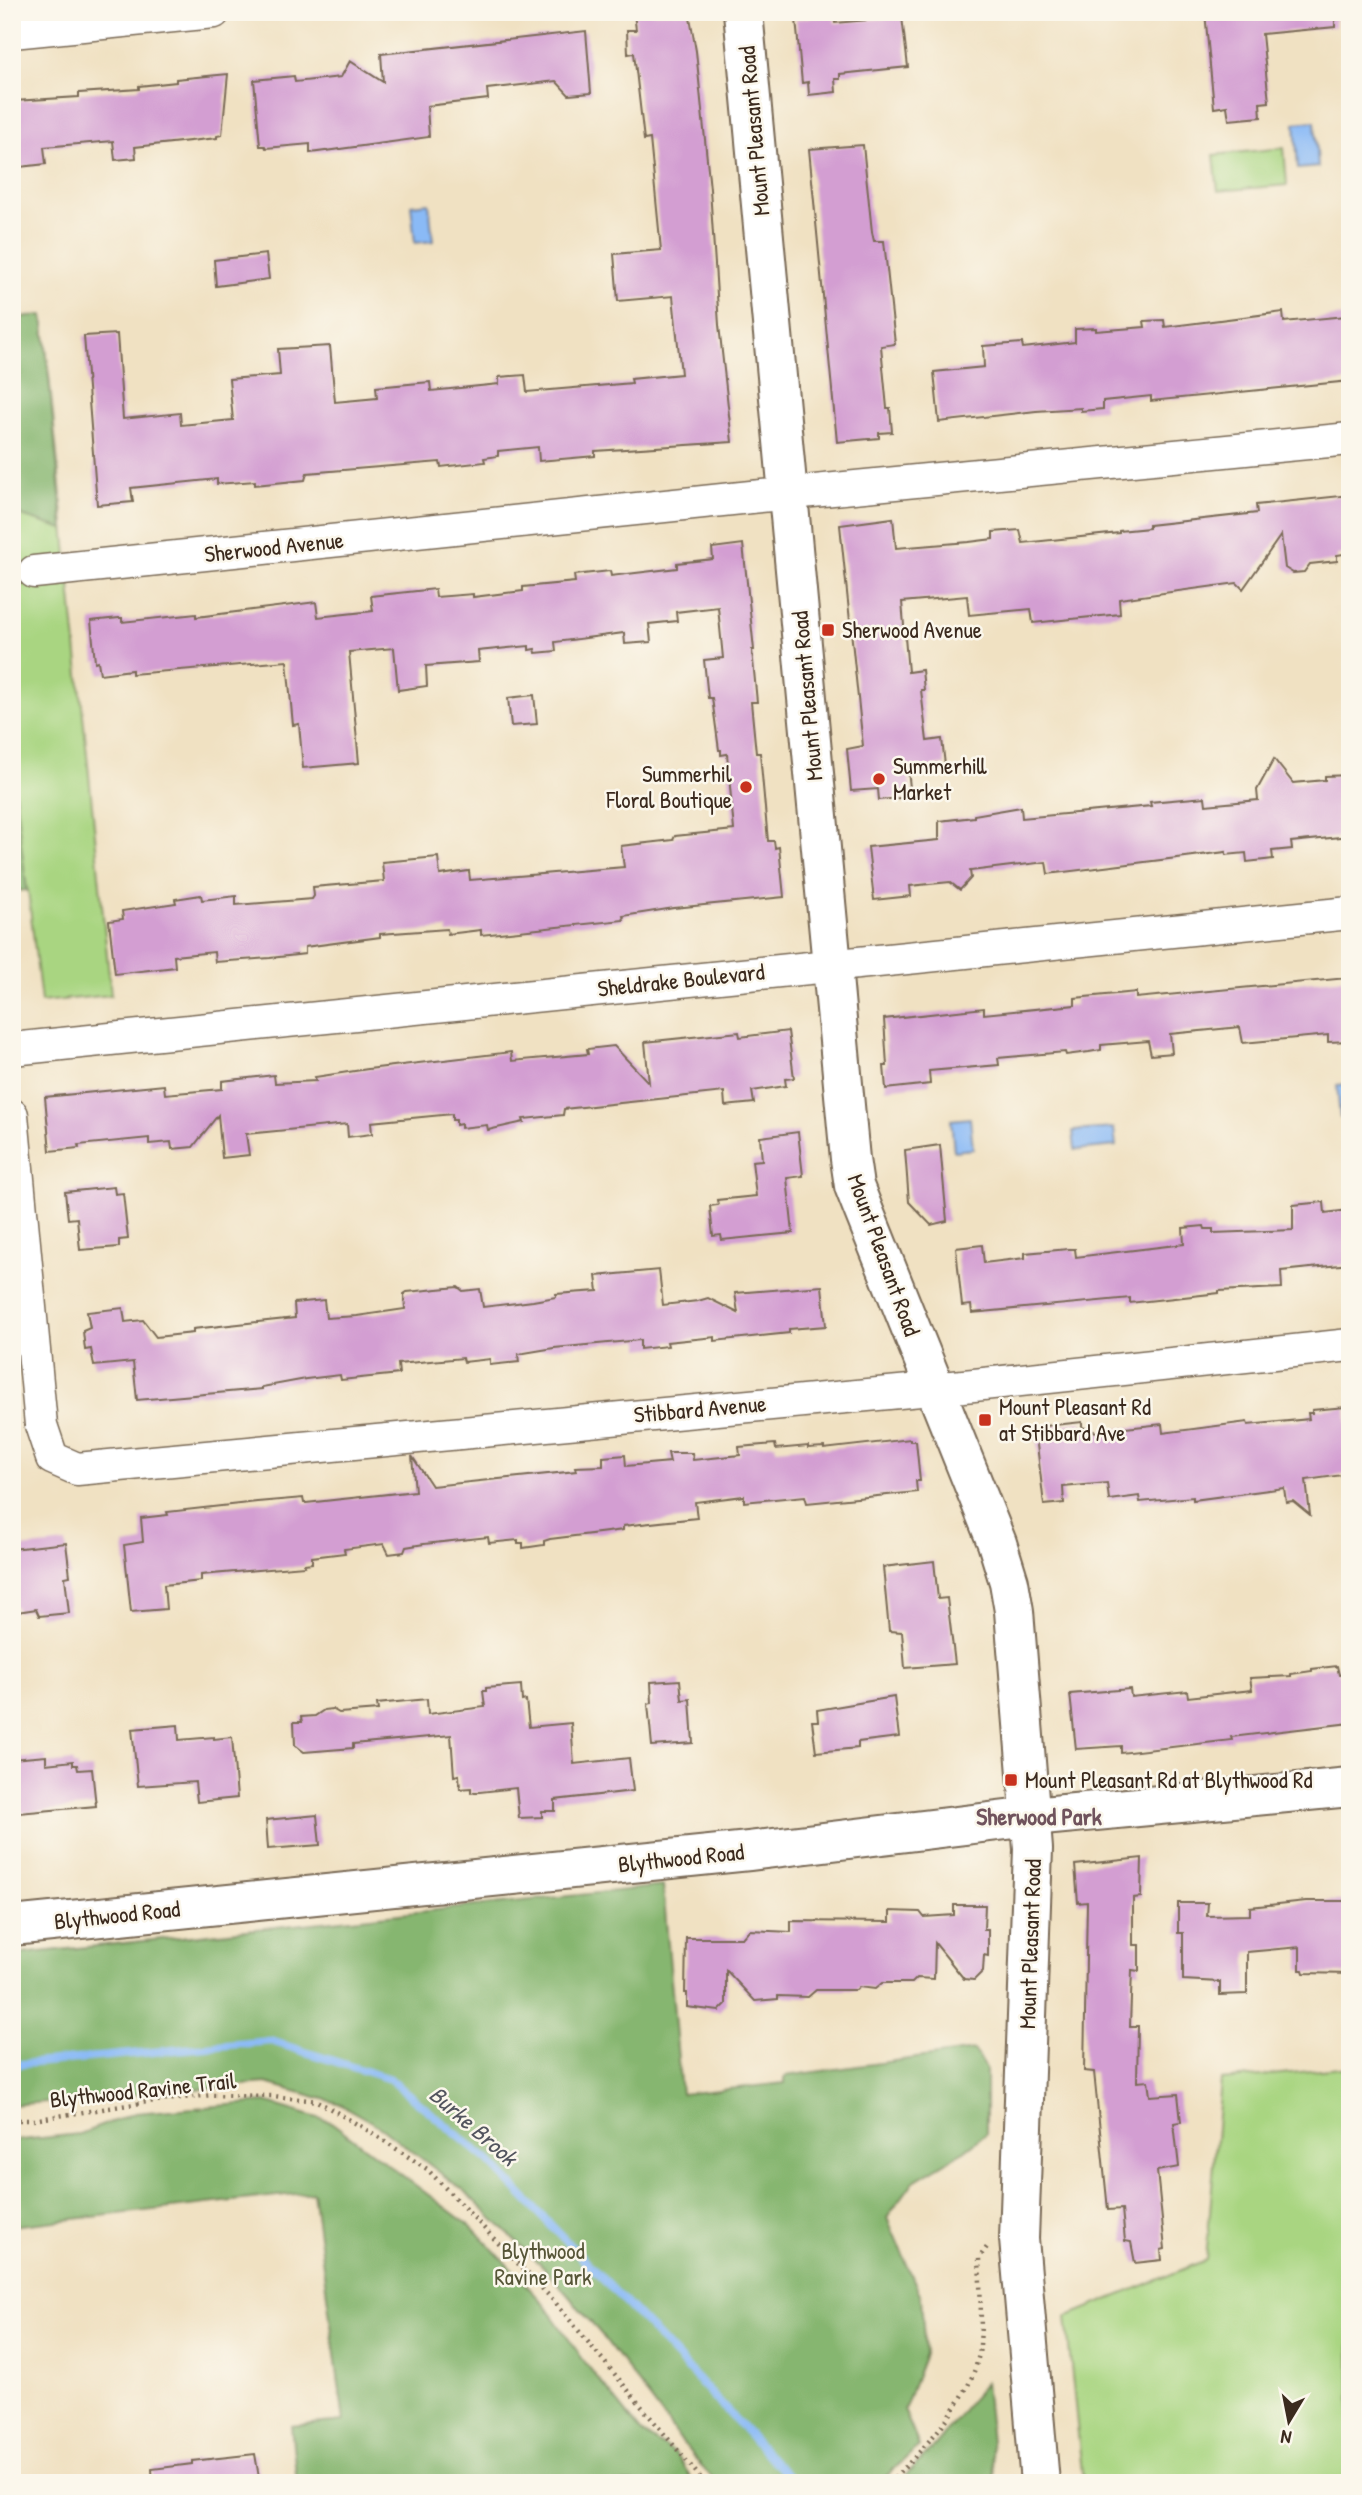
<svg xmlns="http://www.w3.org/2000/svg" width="1362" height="2495" font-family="'Patrick Hand',sans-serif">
<rect width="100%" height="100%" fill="#fbf7ec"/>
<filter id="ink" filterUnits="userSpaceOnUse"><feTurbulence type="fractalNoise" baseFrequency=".0143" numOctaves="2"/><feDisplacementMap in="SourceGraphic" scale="14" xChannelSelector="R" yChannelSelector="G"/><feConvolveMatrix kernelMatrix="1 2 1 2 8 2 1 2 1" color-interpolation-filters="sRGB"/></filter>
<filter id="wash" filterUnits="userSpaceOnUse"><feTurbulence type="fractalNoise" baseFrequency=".00686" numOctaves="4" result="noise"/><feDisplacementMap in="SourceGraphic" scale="28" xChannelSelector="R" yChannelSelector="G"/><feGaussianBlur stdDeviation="1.57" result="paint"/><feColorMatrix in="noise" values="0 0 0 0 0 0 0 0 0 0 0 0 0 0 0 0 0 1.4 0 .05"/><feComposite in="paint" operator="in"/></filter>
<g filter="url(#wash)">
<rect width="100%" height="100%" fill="#f0e1c2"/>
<path fill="#a9d581" stroke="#728050" stroke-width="2" d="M 1284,148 L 1287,185 L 1218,191 L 1214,155 Z
M 43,315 L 111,995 L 41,1002 L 28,890 L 12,891 L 12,318 Z
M 1350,2067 L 1350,2483 L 1083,2483 L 1066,2317 L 1206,2260 L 1221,2080 Z"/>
<path fill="#86b66f" stroke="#607046" stroke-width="2" d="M 43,315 L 63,529 L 22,516 L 12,507 L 12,318 Z
M 12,770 L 27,890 L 12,891 Z
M 663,1886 L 681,2094 L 785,2083 L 785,2076 L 974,2050 L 986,2068 L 986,2134 L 964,2151 L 914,2181 L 887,2218 L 921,2297 L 925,2354 L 904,2410 L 919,2446 L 879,2483 L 717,2483 L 692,2455 L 601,2334 L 549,2273 L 465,2192 L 382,2128 L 338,2103 L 266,2083 L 12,2105 L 12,1955 Z
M 265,2102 L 331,2122 L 474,2229 L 543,2303 L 587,2365 L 641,2432 L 675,2454 L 695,2483 L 297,2483 L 291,2426 L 344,2421 L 313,2192 L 12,2226 L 12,2141 L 80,2134 L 135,2113 Z
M 985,2382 L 995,2483 L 898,2483 L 932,2449 Z"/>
<path fill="#8abaf6" stroke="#62728a" stroke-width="2" d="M 1315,121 L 1318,167 L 1298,169 L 1295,123 Z
M 429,203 L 433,241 L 415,243 L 411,205 Z
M 1350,1084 L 1350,1117 L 1340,1118 L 1337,1085 Z
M 970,1118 L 973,1149 L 954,1151 L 951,1120 Z
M 1114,1128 L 1116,1146 L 1075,1150 L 1073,1131 Z"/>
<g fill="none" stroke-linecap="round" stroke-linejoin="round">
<path stroke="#8abaf6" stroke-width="8" d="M 12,2065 L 271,2041 L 390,2079 L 489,2161 L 651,2329 L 794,2483"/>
</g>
<g id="blocks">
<path fill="#d39ed2" d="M 689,12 L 696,51 L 710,189 L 719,325 L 732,442 L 595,451 L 595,456 L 539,461 L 538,447 L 498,451 L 498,456 L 484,458 L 485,462 L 441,467 L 440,462 L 307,473 L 305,480 L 255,485 L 255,481 L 217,484 L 217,479 L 131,488 L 133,502 L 97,505 L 84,336 L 117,334 L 123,419 L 180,413 L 181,425 L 233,420 L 229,379 L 280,375 L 278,349 L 330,346 L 335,402 L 377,398 L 376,387 L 430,382 L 431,391 L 499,384 L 499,377 L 525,375 L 527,392 L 632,383 L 631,379 L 681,374 L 673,296 L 618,301 L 614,254 L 661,250 L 650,139 L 644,140 L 634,53 L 628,54 L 627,30 L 636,30 L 634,13 Z
M 1205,12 L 1335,12 L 1335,27 L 1262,34 L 1269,102 L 1260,103 L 1261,117 L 1229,120 L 1227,106 L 1214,108 Z
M 834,16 L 835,23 L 902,17 L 908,67 L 840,74 L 840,79 L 835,79 L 836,92 L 809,95 L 808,82 L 802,83 L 796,19 Z
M 586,31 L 591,93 L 569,95 L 556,81 L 487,89 L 488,99 L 427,106 L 429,137 L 310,153 L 310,144 L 266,148 L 265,146 L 260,146 L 254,80 L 294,76 L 295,82 L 341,77 L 350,61 L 383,82 L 381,54 Z
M 228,74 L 222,135 L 217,136 L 217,138 L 135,147 L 136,158 L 115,160 L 113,141 L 44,147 L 46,164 L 20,167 L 14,101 L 79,97 L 79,93 L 139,89 L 139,86 L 176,82 L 176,79 Z
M 863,145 L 872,232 L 874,241 L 884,241 L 895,344 L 881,346 L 887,408 L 890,408 L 892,432 L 879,433 L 879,438 L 837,442 L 809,149 Z
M 266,254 L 269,279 L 216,286 L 214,260 Z
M 1283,312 L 1284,322 L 1346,316 L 1347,323 L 1350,323 L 1350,381 L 1151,401 L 1151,396 L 1103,401 L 1103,409 L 1081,411 L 1081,408 L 1036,411 L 939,422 L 934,372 L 984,367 L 983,346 L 1022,343 L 1023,348 L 1075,342 L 1075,329 L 1096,328 L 1096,331 L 1145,327 L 1144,321 L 1164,320 L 1165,327 Z
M 1350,495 L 1350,553 L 1337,555 L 1337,561 L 1310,564 L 1304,572 L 1293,573 L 1285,568 L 1281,535 L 1243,589 L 1237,583 L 1119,599 L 1120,614 L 1033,623 L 1031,609 L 969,615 L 967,596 L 902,602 L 908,672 L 922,670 L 924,690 L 921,690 L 927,741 L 942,739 L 945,765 L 908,769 L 911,797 L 879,800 L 878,789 L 851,791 L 847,749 L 863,746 L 840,525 L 893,518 L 896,548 L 969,542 L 993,539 L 993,532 L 1020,530 L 1023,543 L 1119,533 L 1119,531 L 1149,528 L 1149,525 L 1257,513 L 1256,505 Z
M 743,544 L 754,650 L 752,650 L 757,702 L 751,702 L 756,753 L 760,753 L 768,841 L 774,841 L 775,848 L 779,847 L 784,897 L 674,908 L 623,916 L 624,920 L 481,935 L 481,930 L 448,934 L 447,929 L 380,934 L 380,937 L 305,947 L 305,954 L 270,958 L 215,962 L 214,952 L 174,956 L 175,967 L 115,974 L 109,921 L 123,919 L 122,911 L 176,903 L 175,899 L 201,895 L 202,900 L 236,896 L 236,905 L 312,899 L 314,896 L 313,887 L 384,881 L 382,862 L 438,857 L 440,875 L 469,871 L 470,880 L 624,867 L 621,846 L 673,840 L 675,836 L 734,830 L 727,754 L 721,755 L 721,750 L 719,750 L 712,698 L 708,698 L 704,660 L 723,658 L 718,607 L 676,612 L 677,621 L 649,624 L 651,642 L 625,644 L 624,633 L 555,642 L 556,651 L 536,653 L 535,649 L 529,650 L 529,646 L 478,651 L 479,662 L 426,666 L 427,686 L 398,690 L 394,648 L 349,652 L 359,763 L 303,768 L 299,724 L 293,725 L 287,661 L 132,674 L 132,670 L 100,674 L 98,661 L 95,662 L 91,621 L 119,618 L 122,618 L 122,622 L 196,614 L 196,617 L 316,602 L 318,617 L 373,611 L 371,596 L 435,589 L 436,597 L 473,594 L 473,597 L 523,591 L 523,587 L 575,582 L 574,575 L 610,571 L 611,576 L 677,568 L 677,563 L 713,559 L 712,548 Z
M 534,695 L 537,724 L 511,726 L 508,698 Z
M 1274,759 L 1293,783 L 1325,780 L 1325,776 L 1350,775 L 1350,836 L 1291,842 L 1292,849 L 1272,851 L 1273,859 L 1247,862 L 1246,853 L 1226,855 L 1226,852 L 1048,874 L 1046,862 L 1003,867 L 970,871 L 971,878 L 960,890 L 950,882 L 910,886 L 911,896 L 874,900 L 868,847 L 939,840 L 939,821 L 974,817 L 974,815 L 1021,807 L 1022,818 L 1151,806 L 1150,802 L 1205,797 L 1206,805 L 1258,800 L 1257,790 Z
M 1347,978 L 1348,984 L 1350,984 L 1350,1041 L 1328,1042 L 1328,1035 L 1243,1043 L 1240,1027 L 1170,1034 L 1172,1053 L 1151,1055 L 1148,1041 L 1101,1045 L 1101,1050 L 1089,1052 L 1066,1055 L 1065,1052 L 998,1058 L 999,1065 L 929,1071 L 930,1084 L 886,1089 L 884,1066 L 887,1066 L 884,1019 L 984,1008 L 984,1014 L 1075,1005 L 1075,998 L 1136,992 L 1136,998 Z
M 788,1031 L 794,1078 L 785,1079 L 786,1086 L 752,1091 L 754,1103 L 725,1106 L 724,1092 L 564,1109 L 563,1115 L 523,1119 L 524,1122 L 488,1130 L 487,1125 L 461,1128 L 461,1124 L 456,1125 L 456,1120 L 452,1120 L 452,1114 L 371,1122 L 372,1134 L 348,1137 L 347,1124 L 246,1134 L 249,1155 L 222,1158 L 218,1115 L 193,1147 L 172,1149 L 171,1142 L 149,1144 L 149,1138 L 78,1145 L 79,1148 L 50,1151 L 45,1097 L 164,1085 L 165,1094 L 222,1089 L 222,1081 L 274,1075 L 275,1083 L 316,1081 L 315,1077 L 368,1069 L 511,1052 L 512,1061 L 588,1054 L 587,1049 L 614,1046 L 649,1083 L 645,1042 L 739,1032 L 740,1037 Z
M 798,1132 L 803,1176 L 787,1178 L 793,1233 L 722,1240 L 721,1235 L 713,1236 L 710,1206 L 718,1205 L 717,1200 L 756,1196 L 752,1161 L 762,1160 L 760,1137 Z
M 940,1145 L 947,1221 L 931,1225 L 909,1202 L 905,1150 Z
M 114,1187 L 115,1194 L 123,1193 L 128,1239 L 119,1240 L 119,1247 L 80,1250 L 77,1218 L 68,1219 L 65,1192 Z
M 1324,1202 L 1325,1213 L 1350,1210 L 1350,1264 L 1281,1271 L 1282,1288 L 1219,1291 L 1219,1293 L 1130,1303 L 1130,1298 L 972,1313 L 971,1305 L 962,1306 L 956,1248 L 982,1245 L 984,1263 L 1025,1258 L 1025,1253 L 1069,1249 L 1075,1249 L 1076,1257 L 1184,1244 L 1183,1228 L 1204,1226 L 1205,1229 L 1213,1229 L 1213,1233 L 1293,1230 L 1293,1205 Z
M 659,1270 L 663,1305 L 698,1301 L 708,1298 L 738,1313 L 735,1293 L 822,1286 L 826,1326 L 789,1329 L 789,1333 L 715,1341 L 715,1337 L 667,1342 L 668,1346 L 640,1349 L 640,1340 L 554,1348 L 518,1354 L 519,1362 L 490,1365 L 490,1359 L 464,1362 L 463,1358 L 398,1364 L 399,1374 L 341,1380 L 340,1375 L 306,1379 L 262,1387 L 262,1389 L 137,1400 L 133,1362 L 94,1366 L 91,1349 L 85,1350 L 83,1331 L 90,1328 L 87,1312 L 123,1308 L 125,1322 L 143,1320 L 156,1337 L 193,1333 L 193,1329 L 295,1318 L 294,1303 L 324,1300 L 326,1318 L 357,1316 L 405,1309 L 404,1294 L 407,1292 L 458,1287 L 463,1291 L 480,1289 L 483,1307 L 533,1301 L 556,1297 L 556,1294 L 598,1291 L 596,1276 Z
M 1346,1407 L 1350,1474 L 1306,1480 L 1310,1515 L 1293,1501 L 1286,1502 L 1284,1488 L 1193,1500 L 1193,1497 L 1140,1502 L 1139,1496 L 1109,1500 L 1107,1483 L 1063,1487 L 1064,1503 L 1044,1505 L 1036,1436 L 1045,1426 L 1082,1422 L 1082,1427 L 1099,1433 L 1114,1432 L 1116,1429 L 1162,1424 L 1163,1433 L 1247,1422 L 1248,1425 L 1309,1419 L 1308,1413 L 1312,1413 L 1312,1410 Z
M 910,1439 L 910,1441 L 916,1441 L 920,1481 L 916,1481 L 917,1492 L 807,1503 L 805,1496 L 744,1502 L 744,1496 L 695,1502 L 697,1518 L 623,1526 L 623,1530 L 550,1539 L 544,1541 L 544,1545 L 523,1548 L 523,1543 L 518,1543 L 518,1540 L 489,1543 L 488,1537 L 424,1544 L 406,1547 L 404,1552 L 389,1554 L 384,1544 L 344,1549 L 345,1553 L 312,1557 L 312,1563 L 304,1564 L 305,1566 L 201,1575 L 201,1581 L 164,1585 L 166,1609 L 131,1612 L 124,1545 L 143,1542 L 141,1518 L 168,1515 L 167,1512 L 257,1502 L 303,1498 L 304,1503 L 306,1503 L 415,1491 L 412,1456 L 432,1486 L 576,1471 L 575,1467 L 603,1466 L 603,1457 L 625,1455 L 626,1466 L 670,1462 L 668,1453 L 692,1453 L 693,1460 L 740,1455 L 739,1447 L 775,1444 L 776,1449 L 808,1446 L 808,1448 L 824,1447 L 824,1449 Z
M 66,1543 L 70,1576 L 65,1577 L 69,1613 L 39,1616 L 36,1609 L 17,1612 L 16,1606 L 12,1607 L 12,1549 Z
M 934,1561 L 938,1599 L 947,1598 L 955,1664 L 905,1668 L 902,1632 L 889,1631 L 883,1567 Z
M 1337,1666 L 1339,1675 L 1350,1674 L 1350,1723 L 1231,1737 L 1232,1740 L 1121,1753 L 1121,1746 L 1076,1749 L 1070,1694 L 1130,1689 L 1131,1697 L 1187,1691 L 1188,1697 L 1252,1690 L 1250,1678 L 1291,1676 L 1291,1674 L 1312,1671 L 1312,1669 Z
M 680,1680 L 682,1700 L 690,1699 L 693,1743 L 652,1746 L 648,1704 L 652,1703 L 651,1682 Z
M 521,1685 L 522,1701 L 526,1700 L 529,1727 L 571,1723 L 574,1764 L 629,1758 L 633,1791 L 555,1800 L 555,1811 L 542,1811 L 542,1817 L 519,1818 L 516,1788 L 471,1793 L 471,1788 L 460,1789 L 459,1775 L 454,1776 L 451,1735 L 353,1744 L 353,1748 L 304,1752 L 295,1745 L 294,1722 L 302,1722 L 301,1717 L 315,1716 L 324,1710 L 332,1709 L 339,1713 L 378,1710 L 377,1704 L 427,1699 L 428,1714 L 485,1707 L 483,1691 L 486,1691 L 486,1688 Z
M 894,1697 L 899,1737 L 858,1742 L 858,1748 L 816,1752 L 812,1721 L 818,1721 L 817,1710 Z
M 178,1725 L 179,1740 L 214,1737 L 214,1739 L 232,1737 L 237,1798 L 197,1802 L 195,1782 L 138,1786 L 132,1729 Z
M 46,1756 L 46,1764 L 73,1761 L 73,1765 L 77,1765 L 78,1770 L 92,1769 L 96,1806 L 19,1813 L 18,1797 L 12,1798 L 12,1759 Z
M 317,1815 L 320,1845 L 268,1849 L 266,1820 Z
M 1142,1858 L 1141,1897 L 1133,1898 L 1133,1945 L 1139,1945 L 1139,1971 L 1132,1970 L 1130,2026 L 1138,2026 L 1137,2082 L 1148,2081 L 1150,2096 L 1178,2094 L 1181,2122 L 1174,2123 L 1179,2167 L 1157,2171 L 1165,2249 L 1161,2250 L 1162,2260 L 1135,2263 L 1131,2242 L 1125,2241 L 1122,2209 L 1108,2210 L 1094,2072 L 1084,2071 L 1087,1902 L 1078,1903 L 1075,1865 Z
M 1306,1901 L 1350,1901 L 1350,1974 L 1304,1973 L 1303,1970 L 1300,1970 L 1300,1947 L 1247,1952 L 1247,1994 L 1220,1995 L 1220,1982 L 1183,1980 L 1183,1933 L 1178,1933 L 1178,1903 L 1208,1903 L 1207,1916 L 1250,1915 L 1250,1907 Z
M 954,1905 L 985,1905 L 984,1929 L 988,1929 L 988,1956 L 984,1955 L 983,1971 L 974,1980 L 964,1979 L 935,1943 L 934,1979 L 917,1978 L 912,1983 L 882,1983 L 875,1989 L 859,1987 L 856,1990 L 816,1990 L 808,1997 L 778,1996 L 778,1999 L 755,2001 L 726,1970 L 726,2004 L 719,2011 L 687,2007 L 687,1993 L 685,1993 L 686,1938 L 742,1938 L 749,1930 L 791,1932 L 791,1921 L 890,1922 L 890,1911 L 920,1912 L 924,1917 L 954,1915 Z
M 255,2454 L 260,2483 L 153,2483 L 152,2469 L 192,2464 L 192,2461 Z"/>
</g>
</g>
<g filter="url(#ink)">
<use href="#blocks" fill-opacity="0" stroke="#7a6a57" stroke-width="2"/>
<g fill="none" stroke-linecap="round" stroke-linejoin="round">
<defs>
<path id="street" d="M 12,32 L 214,12
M 34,572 L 751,497 L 1350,439
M 12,1049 L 1350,913
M 12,1115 L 41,1425 L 52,1458 L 77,1469 L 974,1385 L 1350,1345"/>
<path id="secondary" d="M 743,12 L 850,1159 L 854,1186 L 863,1209 L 997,1543 L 1009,1582 L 1014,1611 L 1033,1849 L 1019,2239 L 1040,2483
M 12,1926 L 749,1851 L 1032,1817 L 1350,1787"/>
</defs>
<use href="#street" stroke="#7a6a57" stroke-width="35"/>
<use href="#secondary" stroke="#7a6a57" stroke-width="42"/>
<path stroke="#7a6a57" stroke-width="4.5" stroke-dasharray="2 5" stroke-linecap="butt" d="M 12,2120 L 33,2120 L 147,2102 L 212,2095 L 273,2096 L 317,2101 L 369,2131 L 427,2169 L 554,2301 L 705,2483
M 890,2483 C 924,2447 976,2397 980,2345 C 982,2316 980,2286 979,2258 L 987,2247"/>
<use href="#street" stroke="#fff" stroke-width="32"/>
<use href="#secondary" stroke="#fff" stroke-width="38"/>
</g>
</g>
<g fill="#c8321e" stroke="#fbf7ec" stroke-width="2.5">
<rect x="821" y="623" width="14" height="14" rx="3.5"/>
<circle cx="879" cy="779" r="7"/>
<circle cx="746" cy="787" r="7"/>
<rect x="978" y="1413" width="14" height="14" rx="3.5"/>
<rect x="1004" y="1773" width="14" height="14" rx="3.5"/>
</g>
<g text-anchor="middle" stroke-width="5" stroke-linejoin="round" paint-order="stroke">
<g font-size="23" fill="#3b2a1e" stroke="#fbf7ec">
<text transform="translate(754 131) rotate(-95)" y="8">Mount Pleasant Road</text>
<text transform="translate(274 547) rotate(-6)" y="8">Sherwood Avenue</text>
<text transform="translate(807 696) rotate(-95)" y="8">Mount Pleasant Road</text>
<text transform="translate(681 980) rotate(-6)" y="8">Sheldrake Boulevard</text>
<text transform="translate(884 1255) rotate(70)" y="8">Mount Pleasant Road</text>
<text transform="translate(700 1409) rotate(-5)" y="8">Stibbard Avenue</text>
<text transform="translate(681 1858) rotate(-6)" y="8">Blythwood Road</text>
<text transform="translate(117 1915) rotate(-6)" y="8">Blythwood Road</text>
<text transform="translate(1030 1944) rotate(-88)" y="8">Mount Pleasant Road</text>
<text transform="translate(143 2090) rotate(-6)" y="8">Blythwood Ravine Trail</text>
</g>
<g font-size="23" fill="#3b2a1e" stroke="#fbf7ec" text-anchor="start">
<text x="842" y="638">Sherwood Avenue</text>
<text x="893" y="774">Summerhill<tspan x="893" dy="26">Market</tspan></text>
<text x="732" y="782" text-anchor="end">Summerhil<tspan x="732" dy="26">Floral Boutique</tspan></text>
<text x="999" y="1415">Mount Pleasant Rd<tspan x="999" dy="26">at Stibbard Ave</tspan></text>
<text x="1025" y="1788">Mount Pleasant Rd at Blythwood Rd</text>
</g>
<g font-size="23" fill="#565537" stroke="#fbf7ec">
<text x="543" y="2259">Blythwood<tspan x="543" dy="26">Ravine Park</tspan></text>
</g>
<g font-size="24" font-weight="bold" fill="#70535d" stroke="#fbf7ec">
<text x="1039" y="1825">Sherwood Park</text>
</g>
<g font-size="24" font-style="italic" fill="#53555f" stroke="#fbf7ec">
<text transform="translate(473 2126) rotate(41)" y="8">Burke Brook</text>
</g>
</g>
<rect width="1362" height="2495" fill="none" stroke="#fbf7ec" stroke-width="42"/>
<g transform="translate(1289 2421) rotate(190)" stroke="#fbf7ec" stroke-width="5" paint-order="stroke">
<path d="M0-5L12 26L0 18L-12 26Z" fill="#3b2a1e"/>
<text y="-10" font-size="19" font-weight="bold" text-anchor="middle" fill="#3b2a1e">N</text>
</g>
</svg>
